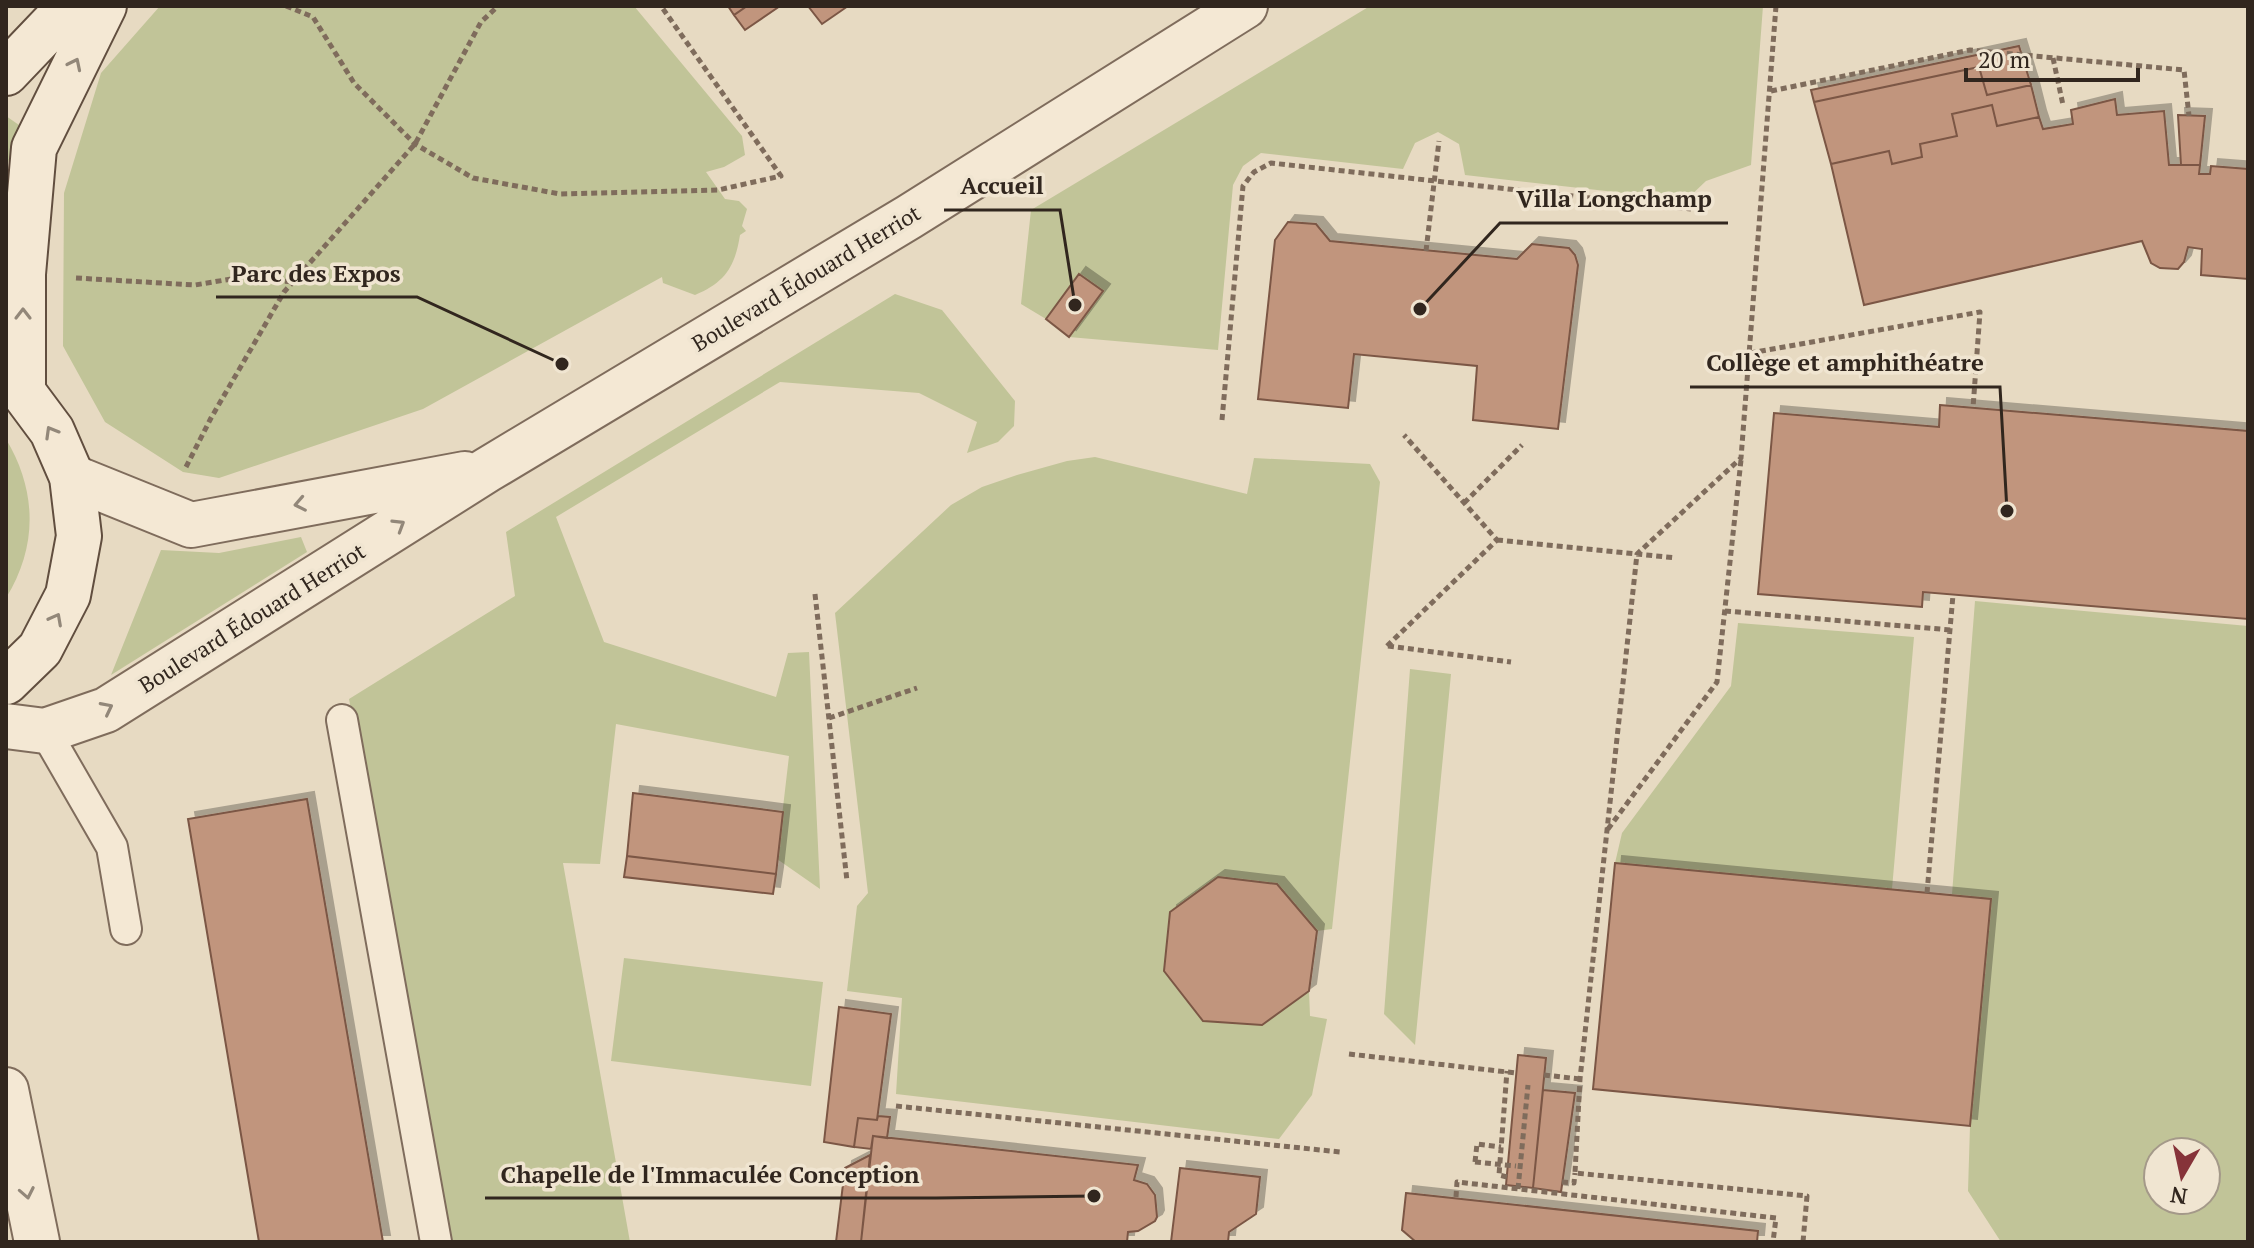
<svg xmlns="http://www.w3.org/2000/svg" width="2254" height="1248" font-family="'PT Serif',serif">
<defs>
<filter id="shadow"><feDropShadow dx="7" dy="-7" stdDeviation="0" flood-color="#0004"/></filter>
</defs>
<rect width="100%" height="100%" fill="#e7dac2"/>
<path fill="#c1c498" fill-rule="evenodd" d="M 160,6 L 634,6 L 742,136 L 745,155 L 724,167 L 706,172 L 725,199 L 739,201 L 747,209 L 742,226 L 746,231 L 740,235 C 735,266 726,282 695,295 L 663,283 L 662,277 L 423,409 L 219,478 L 183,472 L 105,422 L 63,346 L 64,193 L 101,73 Z
M 1370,6 L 1763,6 L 1751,165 L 1706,181 L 1686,200 L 1465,175 L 1459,144 L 1438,132 L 1415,143 L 1403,169 L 1261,153 L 1243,166 L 1233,185 L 1218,350 L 1069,337 L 1103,292 L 1079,274 L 1046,319 L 1021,304 L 1031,210 Z
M 6,116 L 19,125 L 6,170 Z
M 895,294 L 942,310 L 1015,401 L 1014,426 L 998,442 L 967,453 L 977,422 L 919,393 L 780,382 L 556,517 L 604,642 L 776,697 L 788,653 L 809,652 L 820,889 L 777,859 L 789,756 L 616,724 L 600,864 L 563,863 L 630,1242 L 448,1242 L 349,699 L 515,596 L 506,532 Z
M 6,439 C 37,491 38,546 6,598 Z
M 1095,457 L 1247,494 L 1254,458 L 1370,464 L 1380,482 L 1332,929 L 1317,931 L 1277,884 L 1219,877 L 1170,912 L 1164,971 L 1203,1021 L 1262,1025 L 1309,991 L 1310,1016 L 1327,1019 L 1312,1095 L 1279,1139 L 896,1094 L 902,998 L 847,991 L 857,906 L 868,893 L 835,613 L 951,505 L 982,487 L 1017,475 L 1067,461 Z
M 301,537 L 307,552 L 111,675 L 161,550 L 219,553 Z
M 1975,601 L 2248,626 L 2248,1242 L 2001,1242 L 1968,1191 L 1970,1126 L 1991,899 L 1952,894 ZM 2158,1152 L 2206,1152 L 2206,1200 L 2158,1200 Z
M 1738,623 L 1914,637 L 1892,889 L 1615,863 L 1622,833 L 1731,686 Z
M 1410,669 L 1451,674 L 1415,1045 L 1384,1014 Z
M 624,958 L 823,982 L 811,1086 L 611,1061 Z"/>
<path fill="#c1957d" stroke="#7b5745" stroke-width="2" filter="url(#shadow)" d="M 728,6 L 747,6 L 734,15 Z
M 747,6 L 780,6 L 745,30 L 734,15 Z
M 808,6 L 848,6 L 822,24 Z
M 2019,46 L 2031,85 L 1987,95 L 1979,67 L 1814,102 L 1811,90 Z
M 1979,67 L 1987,95 L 2031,85 L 2039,117 L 1997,126 L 1992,105 L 1952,114 L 1957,136 L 1920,144 L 1922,157 L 1892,164 L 1889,151 L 1831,164 L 1814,102 Z
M 2115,99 L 2117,115 L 2164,111 L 2169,165 L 2200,165 L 2199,174 L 2210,174 L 2211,166 L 2248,169 L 2248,279 L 2201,275 L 2202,249 L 2188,247 L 2184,262 L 2178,269 L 2160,268 L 2151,263 L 2142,241 L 1864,305 L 1831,164 L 1889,151 L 1892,164 L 1922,157 L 1920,144 L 1957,136 L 1952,114 L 1992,105 L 1997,126 L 2039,117 L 2043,129 L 2073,124 L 2071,110 Z
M 2178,115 L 2205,116 L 2200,165 L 2181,165 Z
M 1288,222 L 1316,224 L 1330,241 L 1517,259 L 1532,244 L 1569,248 L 1575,255 L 1578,265 L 1558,429 L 1473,420 L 1477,366 L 1354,354 L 1348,408 L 1258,399 L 1275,240 Z
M 1079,274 L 1103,291 L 1069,337 L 1046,319 Z
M 1940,405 L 2248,431 L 2248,619 L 1923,592 L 1922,607 L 1758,594 L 1774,413 L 1939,427 Z
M 633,793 L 783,812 L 776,874 L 627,856 Z
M 307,799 L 383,1242 L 259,1242 L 188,819 Z
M 627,856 L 776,874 L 773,894 L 624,877 Z
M 1615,863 L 1991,899 L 1970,1126 L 1593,1089 Z
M 1218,877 L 1277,884 L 1317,931 L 1309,991 L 1262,1025 L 1203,1021 L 1164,971 L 1170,912 Z
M 839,1007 L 891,1014 L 877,1120 L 858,1118 L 854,1147 L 824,1142 Z
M 1518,1055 L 1546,1058 L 1533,1188 L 1506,1185 Z
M 1543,1090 L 1575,1093 L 1561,1192 L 1533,1188 Z
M 878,1116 L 890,1117 L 887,1138 L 873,1136 L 871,1149 L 854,1147 L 858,1118 L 877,1120 Z
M 873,1136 L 1138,1165 L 1134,1180 L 1147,1184 L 1155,1195 L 1157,1217 L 1155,1221 L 1138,1231 L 1128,1232 L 1127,1242 L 861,1242 Z
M 870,1155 L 861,1242 L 836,1242 L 845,1168 Z
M 1180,1168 L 1260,1177 L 1256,1214 L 1229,1232 L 1228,1242 L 1171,1242 Z
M 1406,1193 L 1758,1231 L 1757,1242 L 1416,1242 L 1402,1230 Z"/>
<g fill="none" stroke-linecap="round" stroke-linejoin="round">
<defs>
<path id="lane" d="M 342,720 L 436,1242
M 45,731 L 112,847 L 126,929"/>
<path id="street" d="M 72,477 L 191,525 L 465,474
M 6,726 L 45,731 L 106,710 L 487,470 L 909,217 L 1245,6
M 6,1090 L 37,1242"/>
<path id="secondary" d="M 6,73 L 70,6
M 6,379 L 23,392 L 52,431 L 72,477 L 79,536 L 68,595 L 40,649 L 6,682
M 23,392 L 23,274 L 34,148 L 104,6"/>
</defs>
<use href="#lane" stroke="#7f6c5c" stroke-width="34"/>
<use href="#street" stroke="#7f6c5c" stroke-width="48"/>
<use href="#secondary" stroke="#614e3f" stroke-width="48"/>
<path stroke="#7f6c5c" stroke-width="5" stroke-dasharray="6 4" stroke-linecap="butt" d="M 286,6 L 313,17 L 354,83 L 415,144 L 473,178 L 560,194 L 718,190 L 781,176 L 661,6
M 1776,6 L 1741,458 L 1637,554 L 1580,1079 L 1575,1173 L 1807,1196 L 1803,1242
M 2053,58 L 2063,105
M 1771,91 L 1970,50 L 2184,70 L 2189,116
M 1426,251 L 1439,141
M 76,278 L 195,285 L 243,277 L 293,282
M 1750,353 L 1980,312 L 1973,408
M 1222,420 L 1243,186 L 1254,172 L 1271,163 L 1691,209
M 186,467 L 211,418 L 284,292 L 415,144 L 481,22 L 498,6
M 1464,503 L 1522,445
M 1497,540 L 1676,558
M 815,594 L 847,881
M 1725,611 L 1951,630
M 1387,646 L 1497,540 L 1404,435
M 1388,646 L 1511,662
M 829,718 L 917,688
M 1608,829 L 1717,682 L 1741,460
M 1927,893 L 1953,595
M 1349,1054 L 1516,1073
M 1544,1075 L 1580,1079
M 896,1106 L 1340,1152
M 1475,1162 L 1477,1144 L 1501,1147
M 1507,1177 L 1499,1175 L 1507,1071
M 1562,1182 L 1574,1183 L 1575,1173
M 1518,1189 L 1528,1085
M 1456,1197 L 1457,1182 L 1776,1218 L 1773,1242"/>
<use href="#lane" stroke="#f4e8d4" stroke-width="30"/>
<use href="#street" stroke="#f4e8d4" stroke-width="44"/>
<use href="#secondary" stroke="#f4e8d4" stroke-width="44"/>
<path stroke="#7f6c5c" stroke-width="5" stroke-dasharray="6 4" stroke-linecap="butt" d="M 1475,1162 L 1516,1166"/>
</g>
<defs><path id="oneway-chevron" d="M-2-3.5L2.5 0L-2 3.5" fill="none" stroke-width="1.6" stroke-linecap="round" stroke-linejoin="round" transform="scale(2)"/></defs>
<g stroke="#928779">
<use href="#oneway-chevron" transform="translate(75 64) rotate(-64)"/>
<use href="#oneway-chevron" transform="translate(23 314) rotate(-90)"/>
<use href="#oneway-chevron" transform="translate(51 432) rotate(-120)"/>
<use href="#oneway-chevron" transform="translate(300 504) rotate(169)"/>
<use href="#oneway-chevron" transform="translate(399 525) rotate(-32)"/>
<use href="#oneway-chevron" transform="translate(56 619) rotate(-62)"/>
<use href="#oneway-chevron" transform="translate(107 708) rotate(-27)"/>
<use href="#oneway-chevron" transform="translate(27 1193) rotate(79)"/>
</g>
<g text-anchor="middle" stroke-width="7" stroke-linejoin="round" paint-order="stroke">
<g font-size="22" fill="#31261e" stroke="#f0e5d1">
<text transform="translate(806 278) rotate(-31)" y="8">Boulevard Édouard Herriot</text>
<text transform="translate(252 618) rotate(-32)" y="8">Boulevard Édouard Herriot</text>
</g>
</g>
<path fill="none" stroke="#31261e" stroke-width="3" d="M1075 305L1060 210H944M1420 309L1500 223H1728M562 364L417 297H216M2007 511L2000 387H1690M1094 1196L936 1198H485"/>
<g fill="#31261e" stroke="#f0e5d1" stroke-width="3">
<circle cx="1075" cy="305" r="8"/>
<circle cx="1420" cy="309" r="8"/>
<circle cx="562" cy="364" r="8"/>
<circle cx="2007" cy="511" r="8"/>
<circle cx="1094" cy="1196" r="8"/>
</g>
<g font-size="24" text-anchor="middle" font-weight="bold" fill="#31261e" stroke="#f0e5d1" stroke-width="7" stroke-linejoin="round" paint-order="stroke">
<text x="1002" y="194">Accueil</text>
<text x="1614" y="207">Villa Longchamp</text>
<text x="316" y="282">Parc des Expos</text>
<text x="1845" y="371">Collège et amphithéatre</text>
<text x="710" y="1183">Chapelle de l'Immaculée Conception</text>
</g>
<rect width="2254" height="1248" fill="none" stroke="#31261e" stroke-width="16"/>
<g transform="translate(2182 1176) rotate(189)"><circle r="38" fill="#f0e5d1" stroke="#a49989" stroke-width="2"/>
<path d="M0-6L14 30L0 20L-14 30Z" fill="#863339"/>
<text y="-12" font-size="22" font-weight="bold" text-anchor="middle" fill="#31261e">N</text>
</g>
<path d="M1966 68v12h172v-12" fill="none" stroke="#31261e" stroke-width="4"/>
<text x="1978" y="68" font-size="24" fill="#31261e" stroke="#f0e5d1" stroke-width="6" paint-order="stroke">20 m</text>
</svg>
